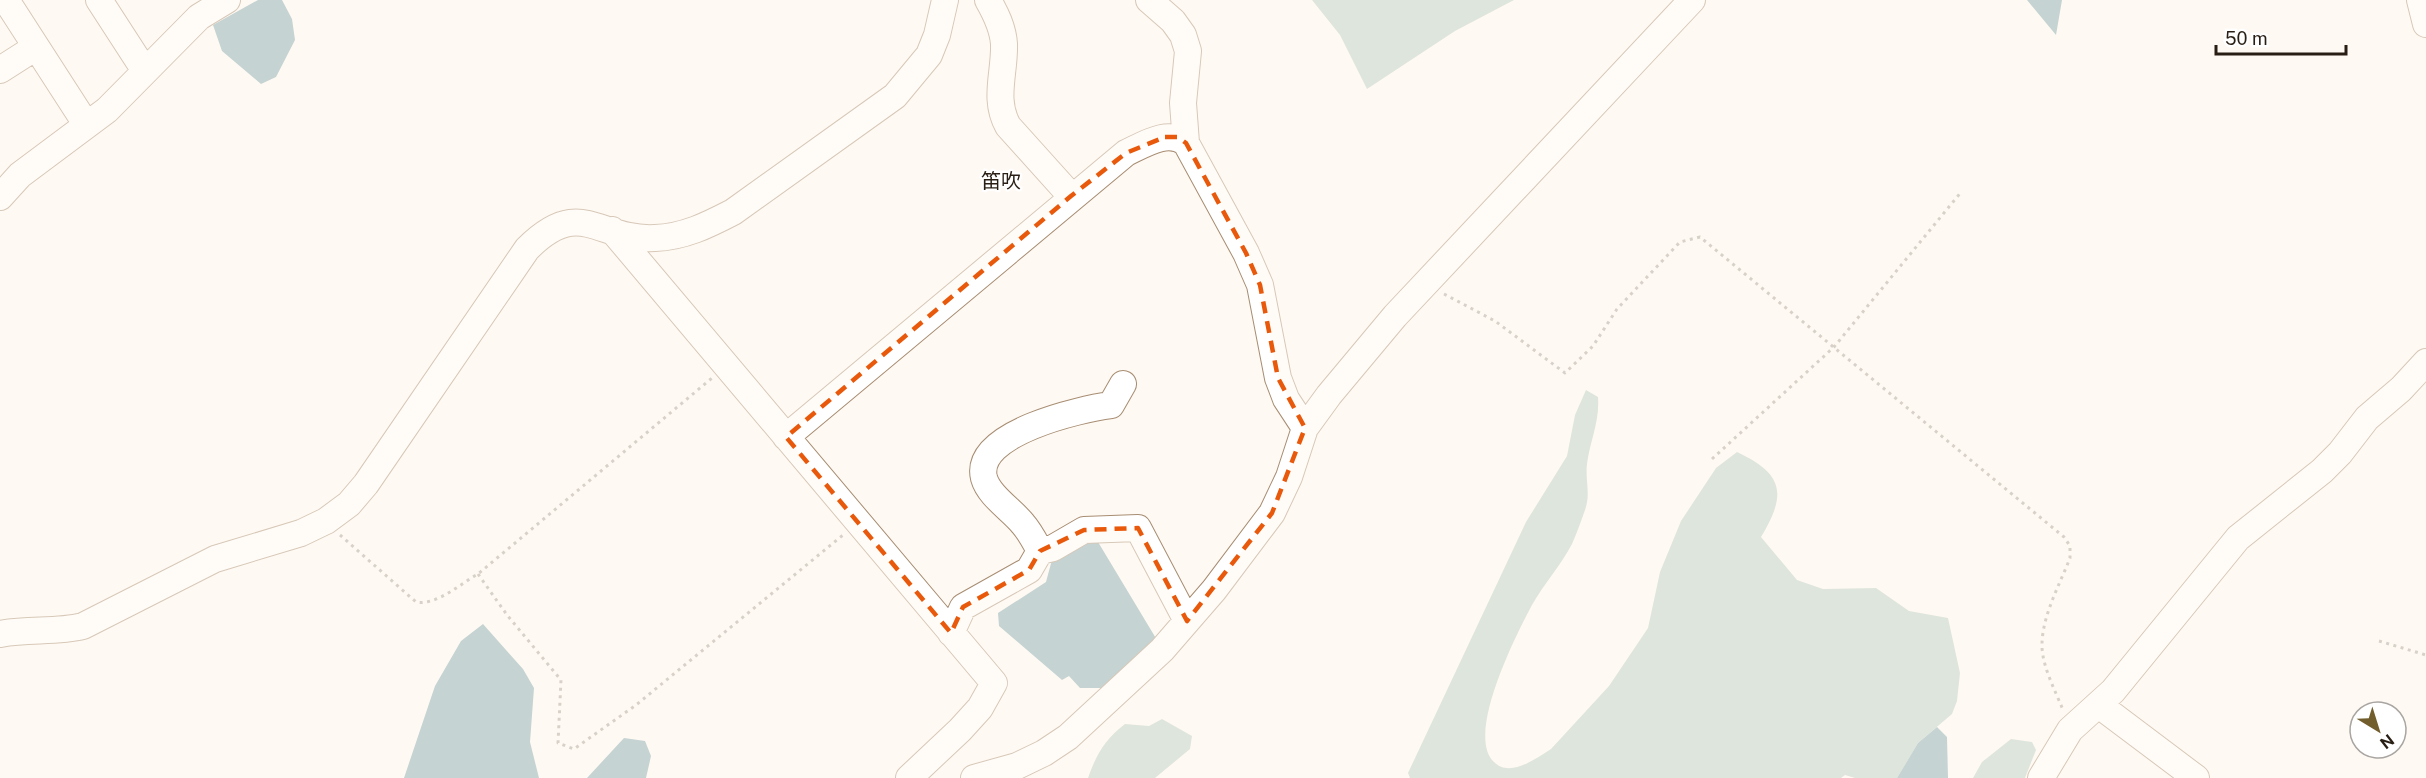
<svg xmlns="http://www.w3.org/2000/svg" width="2426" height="778" font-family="'Public Sans','Noto Sans JP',sans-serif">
<rect width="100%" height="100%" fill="#fff9f3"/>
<path fill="#b7cdc0" d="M 1312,0 L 1514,0 L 1455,31 L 1367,89 L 1340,35 Z
M 1586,390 L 1598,397 C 1600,421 1590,441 1587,464 C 1585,480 1591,494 1585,510 C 1581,521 1577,533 1572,544 C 1561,565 1544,584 1532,605 C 1516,635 1465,735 1494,762 C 1510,778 1535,759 1551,749 L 1609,686 L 1648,628 L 1660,572 L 1681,521 L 1716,468 L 1737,452 C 1784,474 1787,494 1761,537 L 1797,580 L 1823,589 L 1876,588 L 1909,611 L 1948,618 L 1960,673 L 1957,701 L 1952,714 L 1918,743 L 1897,778 L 1855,778 L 1845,775 L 1841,778 L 1410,778 L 1408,773 L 1526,522 L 1567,456 L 1575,415 Z
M 1162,719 L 1192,736 L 1190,749 L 1155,778 L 1088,778 C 1096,755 1105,739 1125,724 L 1149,726 Z
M 2011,739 L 2032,742 L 2036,750 L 2025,778 L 1973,778 L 1982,762 Z"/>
<path fill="#7ea4ab" d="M 258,0 L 282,0 L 292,19 L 295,40 L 276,77 L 261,84 L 222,51 L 213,25 Z
M 2027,0 L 2062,0 L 2056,35 Z
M 1087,538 L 1098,542 L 1157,640 L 1106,688 L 1080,688 L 1069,676 L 1062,680 L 999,626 L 998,613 L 1046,582 L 1053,556 Z
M 483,624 L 523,669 L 534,688 L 530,742 L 539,778 L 404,778 L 435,686 L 461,641 Z
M 1937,727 L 1947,737 L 1948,778 L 1897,778 L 1918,743 Z
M 624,738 L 645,741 L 651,756 L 646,778 L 587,778 Z"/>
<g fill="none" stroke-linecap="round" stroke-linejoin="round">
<defs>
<path id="minor" d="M 6,0 L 86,124
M 99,0 L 145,71
M 988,0 C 996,14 1003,28 1004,44 C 1005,73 993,99 1008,126 L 1071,196
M 1149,0 L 1173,21 L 1183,35 L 1188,51 L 1183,103 L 1186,143 L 1246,253 L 1260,285 L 1278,378 L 1286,399 L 1305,428
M 2420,0 L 2426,24
M 0,70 L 36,47
M 0,197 L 20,175 L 107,110 L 199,17 L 227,0
M 612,230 L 994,683 L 980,708 L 960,730 L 909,778
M 786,437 L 1126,153 C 1145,144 1168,129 1186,143
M 1040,551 L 1053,548 L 1084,530 L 1138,528 L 1187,621
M 951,633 L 963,607 L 1029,570 L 1040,551 C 1035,542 1030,532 1023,524 C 1012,510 989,496 984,478 C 973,433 1081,409 1111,405 L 1123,384
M 0,634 C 28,628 56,633 83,626 L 215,559 L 301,533 L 326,521 L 349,504 L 366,484 L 527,249 C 581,195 598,241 655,238 C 684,237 708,225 733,212 L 895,96 L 929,55 L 937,35 L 945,0
M 2099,705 L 2196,778
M 974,778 L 1017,766 L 1044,753 L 1068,737 L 1162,650 L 1214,590 L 1272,513 L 1289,477 L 1305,428 L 1329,395 L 1395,316 L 1692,0
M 2041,778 L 2070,730 L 2113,691 L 2238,538 L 2322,471 L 2340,453 L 2367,418 L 2401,389 L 2426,362"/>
</defs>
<use href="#minor" stroke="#a78d72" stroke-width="28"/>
<path stroke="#a8a199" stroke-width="3" stroke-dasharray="3 4.5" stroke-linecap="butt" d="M 1444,294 L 1495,321 L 1565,373 L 1593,346 L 1617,309 L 1680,242 L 1700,237 L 2064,537 L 2070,546 L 2070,558 C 2060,584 2043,614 2042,643 C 2041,664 2055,690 2063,710
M 1712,459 L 1834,347 L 1962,191
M 340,535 L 416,602 C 436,606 460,584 478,574 L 712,378
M 478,574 L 507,615 L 561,680 L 558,743 L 574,749 L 636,705 L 843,535
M 2379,641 L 2426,655"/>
<use href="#minor" stroke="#fff" stroke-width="26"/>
</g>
<path d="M0 0H2426V778H0ZM 1165,137 L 1178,137 L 1186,143 L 1246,253 L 1260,285 L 1278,378 L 1305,428 L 1272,513 L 1187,621 L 1138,528 L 1084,530 L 1040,551 L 1029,570 L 963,607 L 951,633 L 786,437 L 1071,196 L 1126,153 Z" fill="#fff9f3" fill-opacity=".55" fill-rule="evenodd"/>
<path fill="none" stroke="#e8590c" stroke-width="4.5" stroke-dasharray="12 8" stroke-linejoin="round" d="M 1165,137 L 1178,137 L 1186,143 L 1246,253 L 1260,285 L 1278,378 L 1305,428 L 1272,513 L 1187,621 L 1138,528 L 1084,530 L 1040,551 L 1029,570 L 963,607 L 951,633 L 786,437 L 1071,196 L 1126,153 Z"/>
<g text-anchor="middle" stroke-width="4.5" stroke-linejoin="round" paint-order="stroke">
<g font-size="20" fill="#281e14" stroke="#fff">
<text x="1001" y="188">笛吹</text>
</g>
</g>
<g transform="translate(2378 730) rotate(142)"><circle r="28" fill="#ffffff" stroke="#a9a5a1" stroke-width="1.5"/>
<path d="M0-4.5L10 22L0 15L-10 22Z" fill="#715e2c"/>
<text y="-9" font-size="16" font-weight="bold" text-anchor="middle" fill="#281e14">N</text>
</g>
<path d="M2216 45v9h130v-9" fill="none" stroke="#281e14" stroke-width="3"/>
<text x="2225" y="45" font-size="18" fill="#281e14" stroke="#ffffff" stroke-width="4.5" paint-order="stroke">50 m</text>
</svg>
